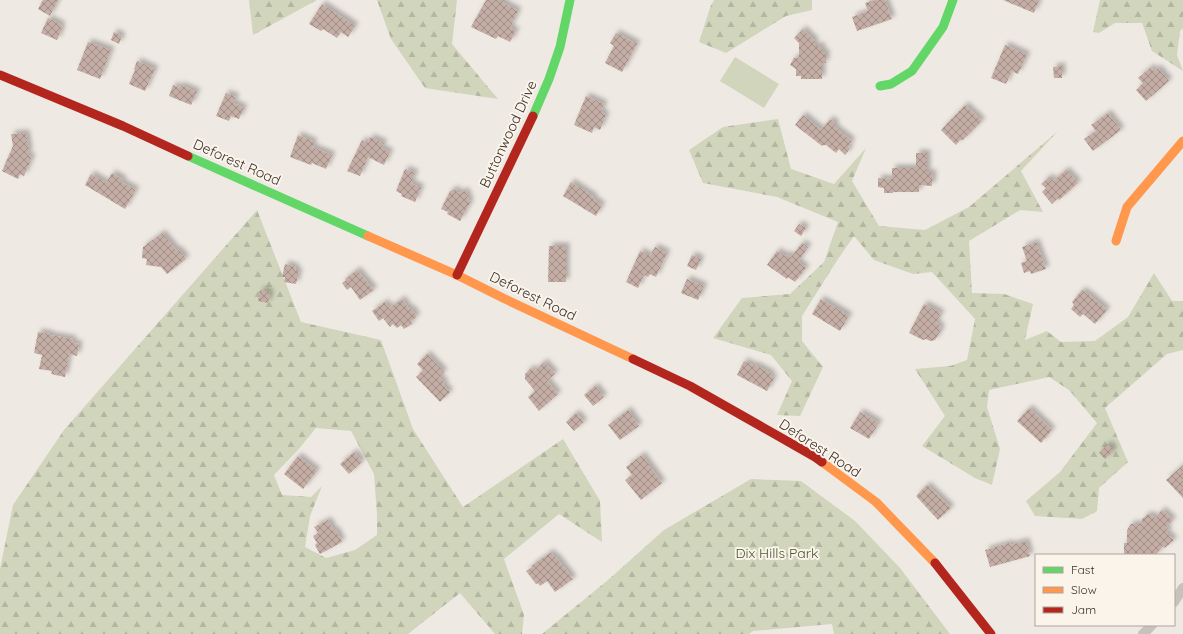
<svg xmlns="http://www.w3.org/2000/svg" width="1183" height="634" font-family="Quicksand,sans-serif">
<defs>
<pattern id="forest-firs" width="22" height="20" patternUnits="userSpaceOnUse"><rect width="22" height="20" fill="#d0d5bc"/><path d="M5 1l3.5 6h-7zM16 11l3.5 6h-7z" fill="#b3b7a2"/></pattern>
<pattern id="building-cross-hatch" width="8" height="8" patternUnits="userSpaceOnUse"><rect width="8" height="8" fill="#c4ada4"/><path d="M0 0l8 8M0 8l8-8" fill="none" stroke="#a08d86"/></pattern>
<filter id="shadow"><feDropShadow dx="3.5" dy="-3.5" stdDeviation="2" flood-color="#0004"/></filter>
</defs>
<rect width="100%" height="100%" fill="#efe9e3"/>
<path fill="#d0d5bc" d="M 735,57 L 779,84 L 764,108 L 720,81 Z"/>
<path fill="url(#forest-firs)" fill-rule="evenodd" d="M 249,0 L 317,0 L 253,35 Z
M 377,0 L 457,0 L 452,44 L 498,99 L 425,88 L 391,39 Z
M 714,0 L 812,0 L 812,10 L 786,16 L 726,53 L 699,42 L 711,5 Z
M 1100,0 L 1183,0 L 1183,28 L 1180,31 L 1177,55 L 1183,71 L 1152,51 L 1142,23 L 1115,23 L 1099,33 L 1093,32 Z
M 778,119 L 791,169 L 834,184 L 866,148 L 852,181 L 879,226 L 925,230 L 969,207 L 1058,131 L 1021,171 L 1043,212 L 1020,210 L 969,241 L 972,293 L 1004,294 L 1033,304 L 1025,340 L 1047,331 L 1061,342 L 1095,341 L 1128,317 L 1154,273 L 1172,301 L 1183,301 L 1183,350 L 1167,354 L 1105,408 L 1128,462 L 1099,488 L 1097,511 L 1082,519 L 1035,516 L 1026,501 L 1060,472 L 1097,423 L 1069,390 L 1049,377 L 989,390 L 987,407 L 1000,449 L 992,485 L 975,478 L 922,446 L 945,416 L 915,369 L 950,366 L 967,360 L 975,319 L 932,272 L 913,274 L 874,260 L 854,236 L 838,259 L 802,316 L 802,341 L 823,367 L 800,416 L 777,415 L 792,381 L 771,355 L 713,338 L 742,298 L 790,294 L 824,262 L 838,222 L 777,197 L 703,183 L 689,150 L 723,127 Z
M 257,210 L 301,322 L 381,340 L 413,429 L 463,507 L 563,439 L 600,501 L 602,542 L 559,514 L 504,559 L 524,615 L 522,634 L 495,634 L 460,593 L 408,634 L 0,634 L 0,569 L 13,505 L 64,430 ZM 316,428 L 351,431 L 374,474 L 377,515 L 377,535 L 355,550 L 326,558 L 305,547 L 310,516 L 322,486 L 311,497 L 282,495 L 274,475 L 298,450 Z
M 751,479 L 801,481 L 855,521 L 900,568 L 950,634 L 834,634 L 832,624 L 753,631 L 749,634 L 542,634 L 608,580 L 664,530 Z"/>
<path fill="url(#building-cross-hatch)" filter="url(#shadow)" d="M 43,0 L 58,0 L 50,16 L 38,9 Z
M 486,0 L 504,0 L 503,3 L 518,11 L 510,28 L 516,31 L 510,42 L 498,36 L 496,39 L 471,27 Z
M 875,0 L 885,0 L 892,19 L 857,31 L 852,17 L 868,11 L 865,3 Z
M 1003,0 L 1039,0 L 1034,13 Z
M 322,4 L 355,26 L 348,37 L 341,32 L 337,38 L 323,29 L 321,31 L 309,24 Z
M 48,18 L 62,25 L 60,28 L 62,29 L 57,40 L 41,33 Z
M 803,29 L 815,41 L 814,46 L 822,46 L 822,52 L 826,52 L 826,63 L 822,63 L 822,79 L 801,79 L 801,76 L 796,76 L 796,69 L 790,65 L 794,58 L 799,58 L 799,43 L 794,38 Z
M 114,32 L 122,36 L 119,44 L 111,40 Z
M 616,33 L 637,44 L 622,72 L 605,63 L 614,46 L 610,43 Z
M 88,42 L 111,50 L 100,79 L 77,70 Z
M 1005,45 L 1027,55 L 1018,74 L 1012,71 L 1006,84 L 991,78 Z
M 137,61 L 155,69 L 145,91 L 129,84 L 135,70 L 134,69 Z
M 1062,66 L 1062,78 L 1054,78 L 1053,67 Z
M 1151,67 L 1154,71 L 1158,68 L 1169,81 L 1146,101 L 1136,90 L 1143,83 L 1138,78 Z
M 173,85 L 179,88 L 180,85 L 197,92 L 191,105 L 169,96 Z
M 226,93 L 236,97 L 233,103 L 244,108 L 239,119 L 231,116 L 229,121 L 216,116 Z
M 586,96 L 604,104 L 601,112 L 606,115 L 600,130 L 594,127 L 592,133 L 574,125 Z
M 965,105 L 982,121 L 963,140 L 960,140 L 956,145 L 941,130 Z
M 1108,113 L 1121,130 L 1093,151 L 1084,139 L 1096,131 L 1091,125 Z
M 803,115 L 821,130 L 830,119 L 836,124 L 834,127 L 852,141 L 848,146 L 850,149 L 845,155 L 839,149 L 836,153 L 826,145 L 823,145 L 822,146 L 795,125 Z
M 26,133 L 29,151 L 27,155 L 32,157 L 24,176 L 20,174 L 18,179 L 2,171 L 13,146 L 11,134 Z
M 298,135 L 314,142 L 312,147 L 332,155 L 326,169 L 312,163 L 311,165 L 290,157 Z
M 370,137 L 384,143 L 381,148 L 390,152 L 384,165 L 368,157 L 360,176 L 347,171 L 362,140 L 368,143 Z
M 916,153 L 927,153 L 927,173 L 933,173 L 932,186 L 919,185 L 919,192 L 893,192 L 893,193 L 884,193 L 884,188 L 878,187 L 878,178 L 892,179 L 892,168 L 916,168 Z
M 405,169 L 415,173 L 411,183 L 421,188 L 415,202 L 401,196 L 402,194 L 396,191 Z
M 1066,170 L 1078,183 L 1059,200 L 1058,198 L 1052,204 L 1042,192 L 1046,188 L 1041,184 L 1049,177 L 1053,181 Z
M 112,173 L 124,180 L 121,182 L 136,190 L 125,209 L 85,185 L 91,174 L 106,183 Z
M 571,182 L 594,197 L 593,199 L 602,205 L 596,216 L 563,196 Z
M 456,189 L 457,193 L 466,191 L 470,203 L 460,221 L 447,214 L 448,212 L 441,209 L 450,191 Z
M 799,224 L 806,228 L 801,236 L 794,231 Z
M 162,233 L 177,251 L 178,249 L 186,259 L 167,274 L 161,267 L 146,265 L 147,259 L 142,258 L 143,247 Z
M 1036,242 L 1046,269 L 1031,274 L 1030,271 L 1024,273 L 1021,263 L 1027,261 L 1022,247 Z
M 802,243 L 808,247 L 798,262 L 806,268 L 795,282 L 788,277 L 787,279 L 767,265 L 777,251 L 785,256 L 786,254 L 791,257 Z
M 549,246 L 566,246 L 566,282 L 548,282 Z
M 655,247 L 667,253 L 656,277 L 650,274 L 648,277 L 644,275 L 638,288 L 626,282 L 640,251 L 650,256 Z
M 692,255 L 701,259 L 696,270 L 687,266 Z
M 285,264 L 296,267 L 295,271 L 299,271 L 296,284 L 284,282 L 285,277 L 282,277 Z
M 357,270 L 374,290 L 360,300 L 351,287 L 347,290 L 342,283 L 346,280 L 345,279 Z
M 687,279 L 704,286 L 698,300 L 681,293 Z
M 260,290 L 270,292 L 268,303 L 258,301 Z
M 1082,290 L 1087,294 L 1087,293 L 1107,310 L 1095,324 L 1083,314 L 1080,317 L 1071,309 L 1074,305 L 1072,302 Z
M 402,299 L 409,309 L 411,308 L 417,317 L 411,321 L 412,324 L 404,329 L 401,325 L 397,328 L 393,324 L 390,327 L 383,318 L 379,321 L 372,311 L 385,302 L 389,308 Z
M 821,299 L 849,316 L 840,331 L 812,314 Z
M 924,304 L 941,313 L 936,323 L 940,326 L 941,330 L 935,340 L 930,341 L 926,339 L 923,340 L 909,333 Z
M 38,332 L 50,334 L 49,335 L 73,339 L 72,343 L 79,344 L 77,356 L 69,354 L 65,377 L 51,374 L 52,371 L 39,369 L 42,355 L 34,353 Z
M 427,354 L 444,372 L 439,377 L 445,383 L 443,385 L 450,392 L 440,402 L 416,377 L 423,370 L 417,364 Z
M 744,361 L 754,366 L 755,365 L 772,374 L 770,376 L 774,378 L 767,391 L 737,375 Z
M 544,362 L 555,374 L 547,381 L 558,394 L 539,411 L 528,397 L 535,391 L 525,379 L 525,374 L 531,368 L 534,371 Z
M 595,386 L 604,397 L 593,406 L 584,395 Z
M 1029,408 L 1052,430 L 1041,443 L 1017,421 Z
M 628,410 L 639,426 L 620,440 L 608,425 Z
M 860,412 L 879,423 L 869,439 L 850,428 Z
M 576,413 L 584,422 L 574,431 L 566,422 Z
M 1108,444 L 1114,450 L 1105,459 L 1099,453 Z
M 354,452 L 362,462 L 349,474 L 340,464 Z
M 642,455 L 662,483 L 641,500 L 625,480 L 632,475 L 626,467 Z
M 298,456 L 317,471 L 303,489 L 284,474 Z
M 1183,465 L 1183,498 L 1166,480 Z
M 927,485 L 951,508 L 938,520 L 916,496 Z
M 1162,510 L 1173,520 L 1166,527 L 1169,530 L 1166,533 L 1174,540 L 1165,548 L 1163,546 L 1156,555 L 1124,555 L 1124,543 L 1127,543 L 1127,530 L 1131,524 L 1142,524 L 1142,519 L 1147,515 L 1151,515 L 1155,518 Z
M 328,520 L 334,531 L 336,530 L 342,542 L 320,554 L 315,545 L 317,543 L 313,536 L 318,533 L 314,527 Z
M 1026,541 L 1030,556 L 990,567 L 985,550 L 1009,543 L 1010,545 Z
M 551,552 L 554,557 L 556,557 L 573,579 L 555,592 L 547,581 L 540,586 L 538,583 L 536,584 L 526,571 L 532,567 L 531,566 Z"/>
<g fill="none" stroke-linecap="round" stroke-linejoin="round">
<path stroke="#c8c2bc" stroke-width="10" d="M 1174,602 L 1183,588
M 1143,634 L 1152,625"/>
<path stroke="#63d668" stroke-width="9" d="M 880,86 L 891,84 L 912,71 L 943,27 L 953,0
M 533,116 L 549,79 L 560,47 L 570,0
M 188,156 L 368,236"/>
<path stroke="#ff974d" stroke-width="9" d="M 368,236 L 457,275 L 505,299 L 633,359
M 1116,241 L 1127,207 L 1183,141
M 822,462 L 876,502 L 935,563"/>
<path stroke="#b3261e" stroke-width="9" d="M 0,75 L 123,126 L 188,156
M 457,275 L 533,116
M 633,359 L 690,386 L 815,457 L 822,462
M 935,563 L 991,634"/>
</g>
<g text-anchor="middle" stroke-width="4" stroke-linejoin="round" paint-order="stroke">
<g font-size="14" fill="#3a2e29" stroke="#fbf4eb">
<text transform="translate(508 134) rotate(-65)" y="5">Buttonwood Drive</text>
<text transform="translate(237 162) rotate(24)" y="5">Deforest Road</text>
<text transform="translate(533 296) rotate(26)" y="5">Deforest Road</text>
<text transform="translate(820 448) rotate(33)" y="5">Deforest Road</text>
</g>
<g font-size="14" fill="#48592b" stroke="#fbf4eb">
<text x="777" y="558">Dix Hills Park</text>
</g>
</g>
<rect x="1035" y="554" width="140" height="72" fill="#fbf4eb" stroke="#aea59d"/>
<rect x="1043" y="567" width="20" height="6" fill="#63d668" stroke="#aea59d"/>
<text x="1071" y="574" font-size="12" fill="#3a2e29">Fast</text>
<rect x="1043" y="587" width="20" height="6" fill="#ff974d" stroke="#aea59d"/>
<text x="1071" y="594" font-size="12" fill="#3a2e29">Slow</text>
<rect x="1043" y="607" width="20" height="6" fill="#b3261e" stroke="#aea59d"/>
<text x="1071" y="614" font-size="12" fill="#3a2e29">Jam</text>
</svg>
